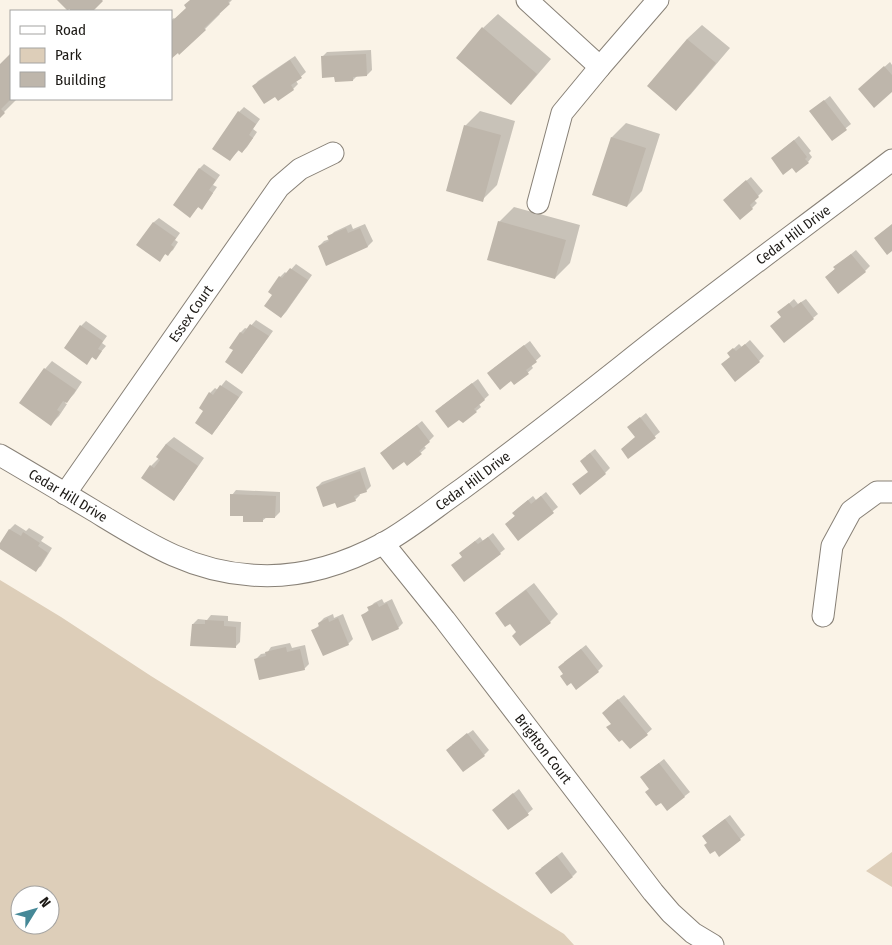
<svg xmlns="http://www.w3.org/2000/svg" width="892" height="945" font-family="'Fira Sans Condensed',sans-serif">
<rect width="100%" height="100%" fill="#faf3e7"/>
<path fill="#ddceb9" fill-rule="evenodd" d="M 0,580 L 61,617 L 151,676 L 564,934 L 574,945 L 0,945 ZM 20,895 L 50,895 L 50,925 L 20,925 Z
M 892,852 L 892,887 L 866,871 Z"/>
<path fill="#0003" d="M 191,0 L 232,0 L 219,13 L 220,14 L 205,29 L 179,53 L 178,51 L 171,58 L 171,20 L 174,18 L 175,19 L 188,8 Z
M 498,14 L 551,59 L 526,88 L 511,103 L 483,28 Z
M 702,25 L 730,48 L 691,94 L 676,109 L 687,39 Z
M 371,50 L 372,70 L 367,75 L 358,75 L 353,80 L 335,76 L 322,57 L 327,52 Z
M 11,54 L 11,99 L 17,99 L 0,116 L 0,65 Z
M 295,56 L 306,72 L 296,81 L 298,84 L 293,89 L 278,99 L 276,95 L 254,86 L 258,81 Z
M 890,62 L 892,65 L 892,91 L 864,85 Z
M 830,96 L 851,124 L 832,139 L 816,107 Z
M 244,107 L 260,119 L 253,129 L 257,132 L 247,147 L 242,152 L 239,150 L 230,160 L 239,112 Z
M 480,111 L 515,121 L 497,185 L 482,200 L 465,126 Z
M 626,123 L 660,134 L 642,191 L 627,206 L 612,137 Z
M 799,136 L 811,151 L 809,153 L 812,157 L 808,162 L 777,154 Z
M 204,164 L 220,175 L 213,185 L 217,187 L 206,203 L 199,206 L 190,216 L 199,169 Z
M 751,177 L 763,191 L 754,200 L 757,203 L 752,208 L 729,195 Z
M 514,207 L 580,225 L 570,263 L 555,278 L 499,222 Z
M 159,218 L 180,233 L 175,240 L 178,242 L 173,250 L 168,254 L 166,253 L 160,260 L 138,245 L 154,222 Z
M 351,224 L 353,229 L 365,224 L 373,241 L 368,246 L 327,264 L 319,246 L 324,241 L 330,239 L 329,237 L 334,232 Z
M 856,250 L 870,266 L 865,271 L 826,277 L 836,268 L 840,263 Z
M 296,264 L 312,275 L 286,312 L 281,317 L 273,294 L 280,277 L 285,272 L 287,274 Z
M 794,299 L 798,304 L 806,299 L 818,314 L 813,318 L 782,317 L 784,308 Z
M 256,320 L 273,331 L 247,367 L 242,372 L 235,350 L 230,347 L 241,332 L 245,328 L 248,329 Z
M 86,321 L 107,336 L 102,343 L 106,346 L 100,353 L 93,356 L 87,363 L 81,326 Z
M 750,340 L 764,356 L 759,361 L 731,356 L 729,353 L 739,344 L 742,347 Z
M 530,341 L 541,356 L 531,365 L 533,368 L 515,384 L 494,368 Z
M 52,361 L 82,382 L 74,394 L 65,403 L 67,404 L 59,416 L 51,424 L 45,369 Z
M 478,379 L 489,395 L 479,404 L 481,407 L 476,411 L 442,406 Z
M 226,380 L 243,392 L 217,428 L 212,433 L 204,411 L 210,393 L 215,388 L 218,390 Z
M 646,413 L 660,432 L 629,457 L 622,449 L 637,437 L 629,427 Z
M 422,421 L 434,436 L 424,446 L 426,448 L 408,464 L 387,448 Z
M 174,437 L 204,458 L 181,491 L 173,499 L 151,466 L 159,458 L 166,444 Z
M 595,449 L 610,468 L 605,473 L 589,471 L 586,456 Z
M 365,467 L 371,486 L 366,491 L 359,493 L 360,495 L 355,500 L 335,501 L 317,487 L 322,482 Z
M 236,490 L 280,492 L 280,512 L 275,517 L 267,517 L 262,521 L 244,515 L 232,495 Z
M 546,492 L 558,507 L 518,539 L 506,524 L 516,515 L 513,513 L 518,508 L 533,496 L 536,500 Z
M 15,524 L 26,531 L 29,528 L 44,537 L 41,541 L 52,548 L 41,566 L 36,570 L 0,547 L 10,529 Z
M 493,533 L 505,549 L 500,553 L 463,556 L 460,553 L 480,537 L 483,541 Z
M 534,583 L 558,614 L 550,622 L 520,644 L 517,632 L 510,622 L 497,613 L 504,606 Z
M 382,599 L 384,603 L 392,599 L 403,623 L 398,628 L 363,615 L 370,609 L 369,608 L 374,603 Z
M 333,614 L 334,618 L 343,614 L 353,639 L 348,644 L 313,630 L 320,625 L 319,623 L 324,618 Z
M 211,615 L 228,616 L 228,621 L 241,622 L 240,642 L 235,647 L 193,624 L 198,619 L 207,620 Z
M 290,643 L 292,648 L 305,645 L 309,664 L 304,669 L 256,659 L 261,654 L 267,653 L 271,647 Z
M 586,645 L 603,666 L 598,671 L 565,674 L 564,662 Z
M 624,695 L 652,729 L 631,748 L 612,723 L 608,708 Z
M 473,730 L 489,750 L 484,755 L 452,745 Z
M 664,759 L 690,792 L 667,810 L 650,788 L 647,772 Z
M 519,789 L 533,809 L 509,829 L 499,805 Z
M 730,815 L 745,835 L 740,839 L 708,842 L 709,831 Z
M 562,852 L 577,872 L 573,876 L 541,868 Z"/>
<path fill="#beb6ab" d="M 57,0 L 102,0 L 103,1 L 93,11 L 71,11 L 69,9 L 68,11 Z
M 190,0 L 230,0 L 228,2 L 230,4 L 204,28 L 206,30 L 179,55 L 178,53 L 171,59 L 171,22 L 186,8 L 184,5 Z
M 482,27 L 537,74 L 511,105 L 456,58 Z
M 687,39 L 716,63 L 676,111 L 647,86 Z
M 11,53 L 11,99 L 1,109 L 5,113 L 0,118 L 0,64 Z
M 366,54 L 367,76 L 353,77 L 353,81 L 335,82 L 334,77 L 322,78 L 321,56 Z
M 290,60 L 302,78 L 291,85 L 294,90 L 278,101 L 275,97 L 264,104 L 252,86 Z
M 884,66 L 892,75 L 892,92 L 874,108 L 858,89 Z
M 824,100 L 847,130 L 832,141 L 809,111 Z
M 238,111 L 256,124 L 249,135 L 253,138 L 242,153 L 238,150 L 230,161 L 212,149 Z
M 464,125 L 501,135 L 483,202 L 446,191 Z
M 611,137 L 646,148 L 627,207 L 592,195 Z
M 794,140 L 807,157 L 805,159 L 809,163 L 796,173 L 792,168 L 783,175 L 771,158 Z
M 199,168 L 216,180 L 209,190 L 213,193 L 202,210 L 198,207 L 190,218 L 173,205 Z
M 746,180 L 759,197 L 750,205 L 753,209 L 740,220 L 723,200 Z
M 498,221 L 566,240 L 555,279 L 487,260 Z
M 153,222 L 176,238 L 171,245 L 174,247 L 168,256 L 165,254 L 160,262 L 136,245 Z
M 892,224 L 892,251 L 887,255 L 874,238 Z
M 346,228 L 348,233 L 360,228 L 368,247 L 326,266 L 318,246 L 329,241 L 327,236 Z
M 851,254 L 866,272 L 838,294 L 825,277 L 835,269 L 833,267 Z
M 290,268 L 308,280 L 281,318 L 264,306 L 272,295 L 268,292 L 279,276 L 282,278 Z
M 801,302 L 814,319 L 784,343 L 770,326 L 781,317 L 777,312 L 789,303 L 793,308 Z
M 250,324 L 269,336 L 242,374 L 225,362 L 233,350 L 229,348 L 240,332 L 243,334 Z
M 80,325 L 103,341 L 98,349 L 102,351 L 96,360 L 92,357 L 87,365 L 64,348 Z
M 745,344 L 760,362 L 735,382 L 721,364 L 730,357 L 727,353 L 733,348 L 736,351 Z
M 524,345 L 537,362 L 526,370 L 529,374 L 514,385 L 511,381 L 500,390 L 487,373 Z
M 44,368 L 76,390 L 67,403 L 63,401 L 57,410 L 60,412 L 51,426 L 19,403 Z
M 472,383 L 485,400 L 474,409 L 477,412 L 463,423 L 459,420 L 448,428 L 435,411 Z
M 220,385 L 239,397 L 212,435 L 195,423 L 203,411 L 199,408 L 209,392 L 213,395 Z
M 640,417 L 656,438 L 628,459 L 621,449 L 635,437 L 627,427 Z
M 417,425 L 430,442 L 419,451 L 422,454 L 407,466 L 404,462 L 393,470 L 380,453 Z
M 166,444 L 198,466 L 174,501 L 141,478 L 150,465 L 154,468 L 160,460 L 156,457 Z
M 590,453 L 606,474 L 580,495 L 572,484 L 588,472 L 580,461 Z
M 360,471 L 367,492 L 354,496 L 356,501 L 337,508 L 335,503 L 323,507 L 316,487 Z
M 230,494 L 276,496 L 275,518 L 263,518 L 263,522 L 243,522 L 243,516 L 230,516 Z
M 541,496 L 554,513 L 518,541 L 505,524 L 515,516 L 512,513 L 528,500 L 531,504 Z
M 9,529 L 21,536 L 23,532 L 40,543 L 38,546 L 48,553 L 36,572 L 0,549 L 0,543 Z
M 488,537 L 501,554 L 464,582 L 451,565 L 462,557 L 459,553 L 475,541 L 478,544 Z
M 526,590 L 551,623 L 520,646 L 512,636 L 516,632 L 510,624 L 505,627 L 495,613 Z
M 377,603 L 379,607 L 387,603 L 399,629 L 372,641 L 361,615 L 369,611 L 367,607 Z
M 328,618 L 329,622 L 338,618 L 349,645 L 323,656 L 311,630 L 319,627 L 318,623 Z
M 205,620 L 224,621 L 224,626 L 236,627 L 236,648 L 190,646 L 192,624 L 205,624 Z
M 286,647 L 287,652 L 300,649 L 305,670 L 259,680 L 254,659 L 266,656 L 265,652 Z
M 581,649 L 599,672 L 576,690 L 571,683 L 567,686 L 560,676 L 563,674 L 558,667 Z
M 618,699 L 648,735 L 630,749 L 622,740 L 619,742 L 606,727 L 611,724 L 602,713 Z
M 467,733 L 485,756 L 463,772 L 446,750 Z
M 659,763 L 685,797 L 667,811 L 661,803 L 656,806 L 645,792 L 649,789 L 640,777 Z
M 513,793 L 529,815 L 508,830 L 492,810 Z
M 725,819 L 741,840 L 719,857 L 715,851 L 710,854 L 704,845 L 707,843 L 702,836 Z
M 557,856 L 573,877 L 551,894 L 535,873 Z"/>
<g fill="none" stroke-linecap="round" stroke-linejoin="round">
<defs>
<g id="minor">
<path d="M 527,0 L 600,67"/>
<path d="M 538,203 L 562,113 L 600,67 L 658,0"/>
<path id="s1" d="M 0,455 C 31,473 61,491 91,509 C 144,541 188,571 251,575 C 297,579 343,565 384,543 C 411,528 436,507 462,489 C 516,449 569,408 622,366 C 710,295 802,229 892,160"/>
<path id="s2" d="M 65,494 L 279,187 L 300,169 L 333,153"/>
<path id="s3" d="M 383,543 L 445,620 L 653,892 L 671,913 L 693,933 L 713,945"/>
<path d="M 823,616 L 832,546 L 851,511 L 877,492 L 892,492"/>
</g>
</defs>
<use href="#minor" stroke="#888177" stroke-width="23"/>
<use href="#minor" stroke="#fff" stroke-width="21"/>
</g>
<g text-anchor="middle" stroke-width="4" stroke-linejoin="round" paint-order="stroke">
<g font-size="14" fill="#1c1915" stroke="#fff">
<text dy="5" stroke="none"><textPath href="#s1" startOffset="932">Cedar Hill Drive</textPath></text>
<text dy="5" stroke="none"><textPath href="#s2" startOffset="220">Essex Court</textPath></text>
<text dy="5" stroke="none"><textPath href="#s1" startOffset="528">Cedar Hill Drive</textPath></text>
<text dy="5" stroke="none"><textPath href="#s1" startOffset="79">Cedar Hill Drive</textPath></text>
<text dy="5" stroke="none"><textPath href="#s3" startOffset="261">Brighton Court</textPath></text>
</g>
</g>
<rect x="10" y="10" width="162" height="90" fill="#ffffff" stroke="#a4a3a1"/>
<rect x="20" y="26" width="25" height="8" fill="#ffffff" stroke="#a4a3a1"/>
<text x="55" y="35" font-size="15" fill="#1c1915">Road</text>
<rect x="20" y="48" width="25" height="15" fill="#ddceb9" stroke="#a4a3a1"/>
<text x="55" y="60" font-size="15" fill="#1c1915">Park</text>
<rect x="20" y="72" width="25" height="15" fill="#beb6ab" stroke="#a4a3a1"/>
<text x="55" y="85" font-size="15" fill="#1c1915">Building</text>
<g transform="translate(35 910) rotate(53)"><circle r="24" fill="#ffffff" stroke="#a4a3a1"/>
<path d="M0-4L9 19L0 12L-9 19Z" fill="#458897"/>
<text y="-8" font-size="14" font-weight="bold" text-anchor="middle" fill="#1c1915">N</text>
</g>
</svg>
